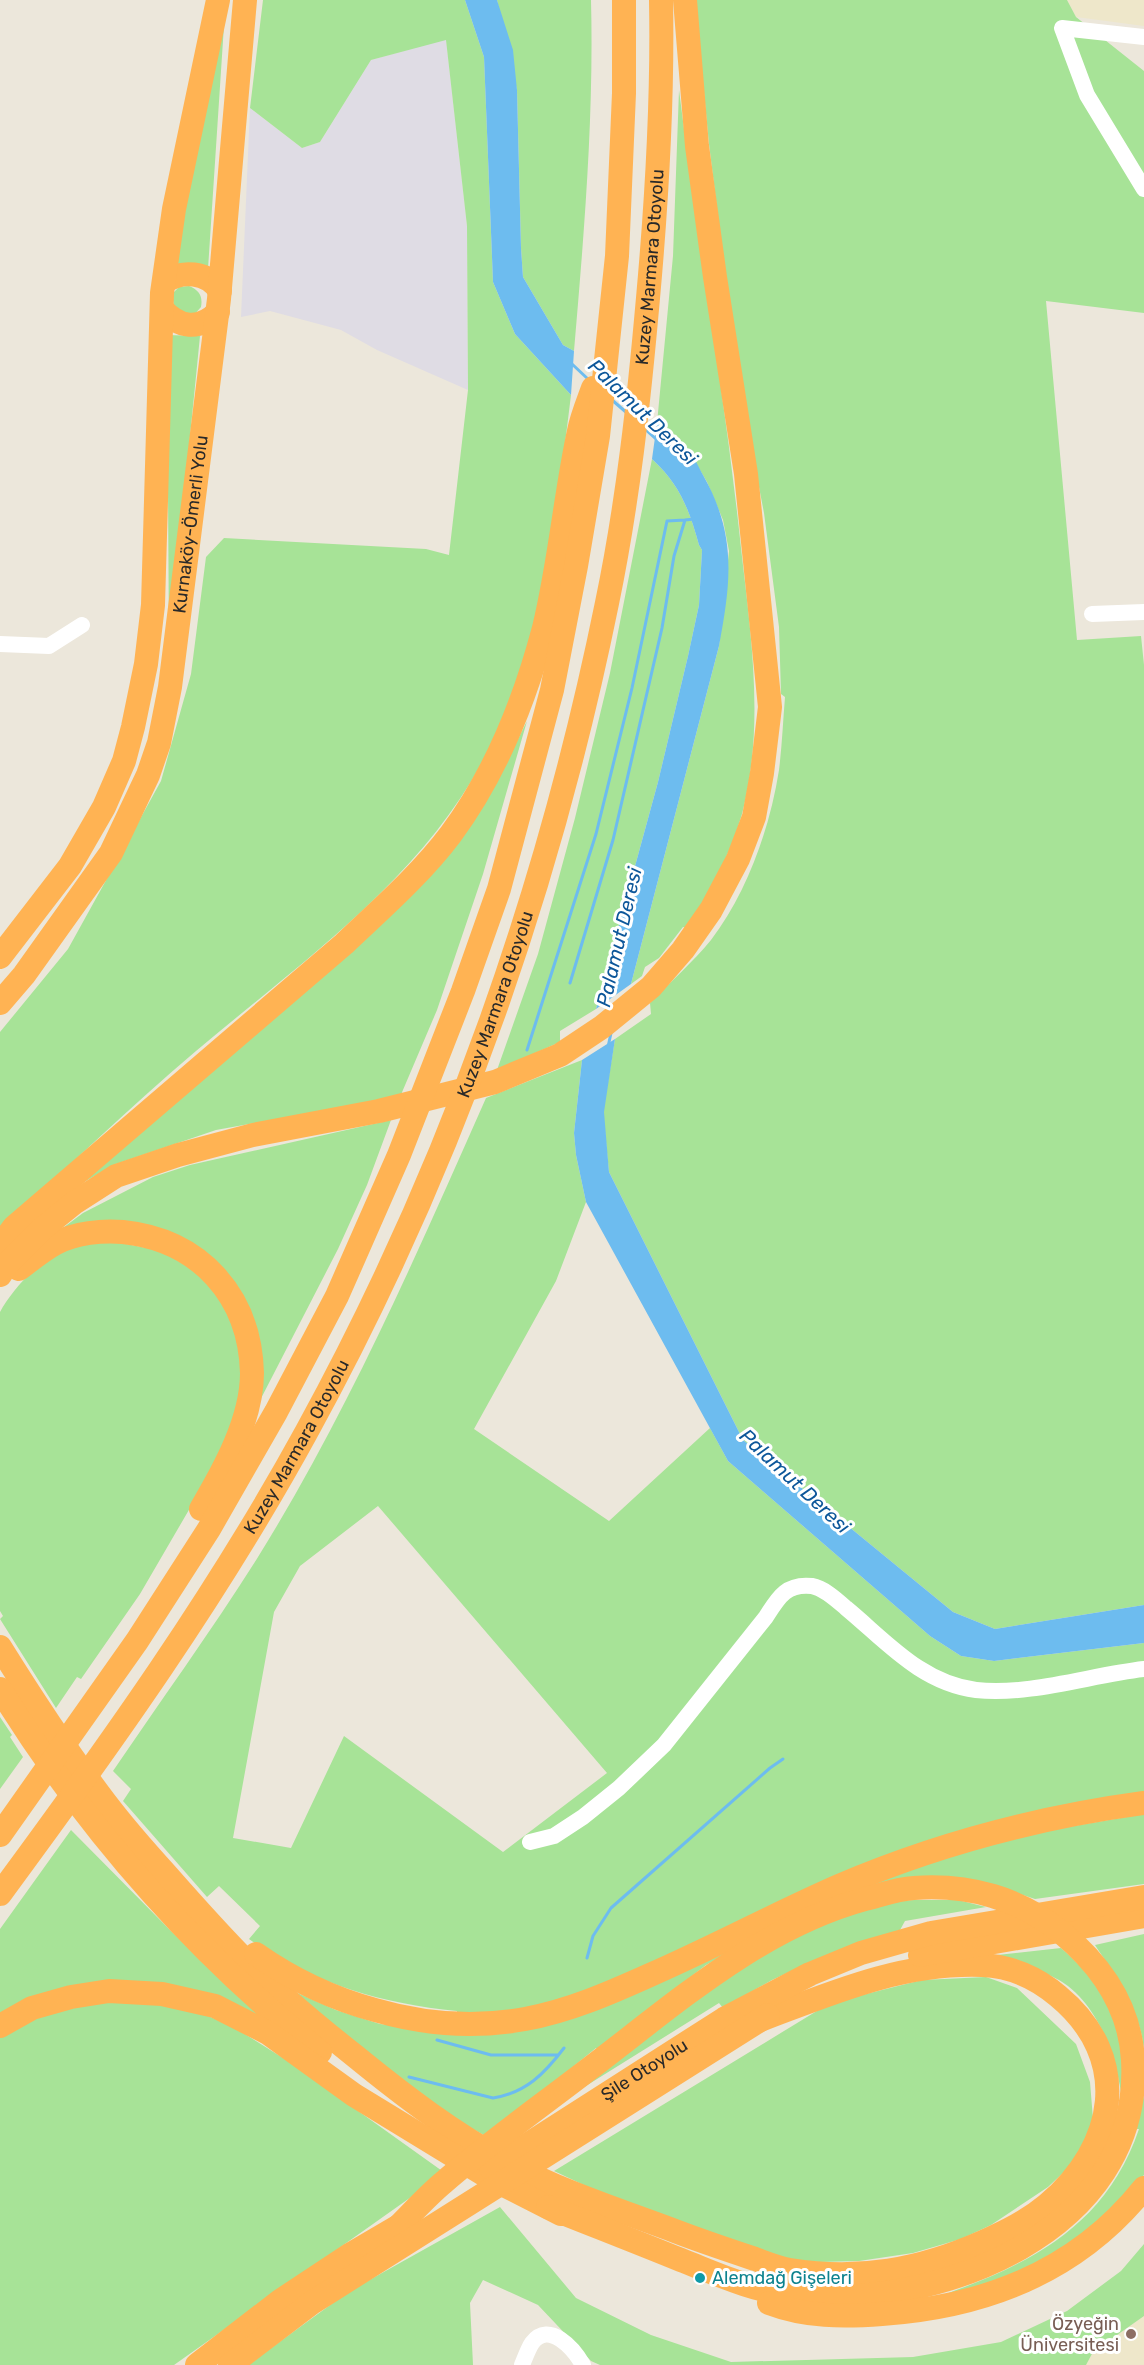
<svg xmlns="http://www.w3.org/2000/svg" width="1144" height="2365" font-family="Rubik,sans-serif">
<rect width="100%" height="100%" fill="#ece7db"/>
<path fill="#dfdce4" d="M 446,39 L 467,226 L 468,390 L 377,350 L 341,330 L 270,311 L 241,317 L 250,108 L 302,148 L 320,142 L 371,60 Z"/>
<path fill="#eee7ca" d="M 1067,0 L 1144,0 L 1144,26 L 1076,17 Z
M 1144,2316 L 1144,2365 L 1086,2365 L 1093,2352 Z"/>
<path fill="#a7e397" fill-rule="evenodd" d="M 263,0 L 465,0 L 484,57 L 493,282 L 515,334 L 571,395 C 557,509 543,634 494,739 C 431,873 306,958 196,1051 C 129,1108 65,1170 0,1229 L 0,1032 L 68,949 L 161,781 L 191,674 L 206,557 L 224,538 L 426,549 L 449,555 L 468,390 L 467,226 L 446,40 L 371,60 L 320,142 L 302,148 L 250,108 Z
M 497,0 L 591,0 C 594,117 584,234 574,351 L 563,345 L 523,277 L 521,248 L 517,90 Z
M 695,0 L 1067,0 L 1076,17 L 1144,71 L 1144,313 L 1046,301 L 1077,640 L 1141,636 L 1144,665 L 1144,1605 L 995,1629 L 953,1612 L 743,1440 L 609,1172 L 603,1112 L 615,1039 L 651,1014 L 650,1003 C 670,982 693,962 711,940 C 747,893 770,828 779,770 C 782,746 783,721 785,697 L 781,694 L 779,627 L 764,513 L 738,378 L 709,144 Z
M 225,10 L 208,269 L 172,267 Z
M 679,90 C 698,243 725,395 741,548 C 751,636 765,727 742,814 C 730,856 710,892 687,928 L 683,927 L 659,958 L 645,967 L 642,976 L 631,984 L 719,646 L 729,551 L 723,520 L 707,482 L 687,448 L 657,423 L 673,256 Z
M 189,286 C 199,290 203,296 201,307 L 194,315 L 175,313 L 172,294 L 179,287 Z
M 167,335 L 200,336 L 169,647 Z
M 652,459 C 680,485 689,509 699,545 L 702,550 L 699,605 L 688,656 L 658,782 L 596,1009 L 560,1031 L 560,1042 L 497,1070 L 538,954 L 575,818 L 610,673 Z
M 527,721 L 483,874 L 437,1010 L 400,1097 L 216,1130 L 116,1164 L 75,1187 L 194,1085 L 501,773 Z
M 582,1060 L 574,1133 L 576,1155 L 586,1202 L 556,1281 L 474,1429 L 609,1521 L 710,1428 L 728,1461 L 930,1636 L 961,1656 L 994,1661 L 1144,1643 L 1144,1795 C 1049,1811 951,1827 863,1865 C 758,1911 657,1971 547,2003 C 518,2012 486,2012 457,2014 L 457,2011 C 380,2003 314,1984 249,1939 L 260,1926 L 219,1886 L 207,1897 L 123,1801 L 131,1789 L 113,1771 C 161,1700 212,1630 258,1557 C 348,1412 417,1254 486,1098 ZM 378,1506 L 607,1773 L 503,1852 L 344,1736 L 291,1848 L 233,1838 L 274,1612 L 300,1566 Z
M 391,1120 L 367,1185 L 338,1249 L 252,1416 L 257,1352 L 180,1241 L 48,1239 L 83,1213 L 153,1177 L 190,1165 Z
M 116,1242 L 162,1251 L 201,1275 L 231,1315 L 244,1364 L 237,1417 L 204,1484 L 140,1594 L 81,1679 L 77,1677 L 56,1708 L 0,1619 L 3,1616 L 0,1611 L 0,1312 C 13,1288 42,1257 69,1248 C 84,1243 100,1242 116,1242 Z
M 0,1717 L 12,1735 L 10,1737 L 23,1757 L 0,1789 Z
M 1144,1814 L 1144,1884 L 1035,1899 L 995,1886 L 969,1880 L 751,1940 L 706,1965 L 597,2049 L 596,2048 L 487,2137 L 475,2130 L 472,2132 L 384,2068 L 286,1988 L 336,2010 L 380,2024 L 430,2030 L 498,2032 L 849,1891 L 952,1853 L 1056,1829 Z
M 71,1830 L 171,1931 L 275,2030 L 158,1986 L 0,2017 L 0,1929 Z
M 915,1900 L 958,1900 L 986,1907 L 905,1921 L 900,1930 L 822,1957 L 772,1980 L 723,2008 L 719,2003 L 573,2094 L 660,2024 L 770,1949 L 825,1923 L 887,1901 Z
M 1144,1934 L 1144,2051 C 1141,2011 1116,1977 1095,1945 Z
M 1061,1948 C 1093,1976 1116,2006 1122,2050 C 1124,2063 1122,2078 1121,2092 C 1114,2049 1094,1995 1051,1976 C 1031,1967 1008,1963 988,1956 Z
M 986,1977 L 1017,1988 L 1076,2044 L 1090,2082 L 1093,2119 L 1082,2155 L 1048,2187 L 991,2225 L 961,2239 L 913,2253 L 859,2261 L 819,2262 L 782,2259 L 588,2187 L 554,2171 L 830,2003 L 922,1980 Z
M 105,2001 L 153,2002 L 196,2011 L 232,2026 L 291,2063 L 445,2173 L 174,2365 L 0,2365 L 0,2037 C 33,2015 67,2008 105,2001 Z
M 1144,2095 L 1144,2175 L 1089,2234 L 1019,2274 L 923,2302 C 1019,2269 1104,2233 1139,2129 L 1136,2129 Z
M 500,2207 L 576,2298 L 651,2335 L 731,2362 L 913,2357 L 1001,2342 L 1067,2311 L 1121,2271 L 1144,2244 L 1144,2316 L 1093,2352 L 1086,2365 L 600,2365 L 591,2361 L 538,2305 L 483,2280 L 470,2303 L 473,2365 L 248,2365 L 348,2292 Z"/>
<path fill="#6dbcef" d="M 465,0 L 497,0 L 513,50 L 517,90 L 521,248 L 523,277 L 563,345 L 574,351 L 571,395 L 515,334 L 493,282 L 484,57 Z
M 657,423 C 666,431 677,438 686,447 C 693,454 698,466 703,475 C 737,535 731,582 719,646 L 631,984 L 596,1009 L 658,782 L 688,656 L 699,605 L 702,550 L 699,545 C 689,509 680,485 652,459 Z
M 615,1039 L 604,1112 L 609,1172 L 743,1440 L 953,1612 L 995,1629 L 1144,1605 L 1144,1643 L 994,1661 L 961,1656 L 930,1636 L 728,1461 L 586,1202 L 576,1155 L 574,1133 L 582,1060 Z"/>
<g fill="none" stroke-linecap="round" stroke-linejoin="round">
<path stroke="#6dbcef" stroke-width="3" d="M 572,364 L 589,380
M 612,400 L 627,413
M 646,430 L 656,439
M 570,983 L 613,840 L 662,628 L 674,556 L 685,520 L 694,519
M 608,1047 L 611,1033
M 527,1050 L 596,834 L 632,688 L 667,521 L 685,520
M 587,1958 L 593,1936 L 611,1908 L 770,1768 L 783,1759
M 437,2040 L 491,2055 L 558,2055
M 409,2077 L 493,2098 C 526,2093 545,2073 564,2048"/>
<path stroke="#fff" stroke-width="16" d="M 1144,37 L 1062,28 L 1087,95 L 1144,189
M 1092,614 L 1144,612
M 0,644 L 49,646 L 82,625
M 530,1842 L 554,1836 L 583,1817 L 619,1788 L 664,1745 L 766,1617 C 778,1598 786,1583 812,1586 C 824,1588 837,1600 846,1608 C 886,1641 921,1683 976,1690 C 1029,1696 1091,1675 1144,1669
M 522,2365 C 525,2358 528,2349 532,2343 C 549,2320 574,2349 583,2365"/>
<g stroke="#ffb353" stroke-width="24">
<path d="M 164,282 C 181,270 208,271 220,291"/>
<path d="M 162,309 C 179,328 199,331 218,312"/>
<path d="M 0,957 L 70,866 L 104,807 L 124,761 L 133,727 L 146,664 L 153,605 L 162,293 L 174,209 L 218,0"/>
<path id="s1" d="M 0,1003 L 24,975 L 111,853 L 148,775 L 159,743 L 170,687 L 219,299 L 245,0"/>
<path d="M 0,1246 L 14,1227 L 344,944 C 381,909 421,874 451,834 C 496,773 525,700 544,628 C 560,563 565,496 579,431 C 582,416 588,402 593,388"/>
<path d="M 19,1269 C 31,1260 43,1250 56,1243 C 76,1233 102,1230 123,1232 C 200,1240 250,1296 252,1373 C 252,1420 224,1470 201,1509"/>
<path d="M 0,1275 L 7,1264 L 42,1229 L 74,1203 L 116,1176 L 178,1155 L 253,1135 L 379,1111 L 495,1082 L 560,1055 L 602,1027 L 651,987 L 683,950 L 711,910 L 738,859 L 754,817 L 762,773 L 770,707 L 746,474 L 715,277 L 697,146 L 685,0"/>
<path d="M 0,1647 C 33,1700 67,1752 105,1802 C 124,1827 145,1851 166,1874 C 195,1907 224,1940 256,1971 C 287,2001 321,2029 355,2056 C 404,2096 454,2134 510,2164 C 562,2192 619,2210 675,2231 C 701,2241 728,2250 755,2259 C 766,2263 778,2268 790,2270 C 859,2281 920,2270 983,2242 C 1005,2232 1028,2221 1047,2205 C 1117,2146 1133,2058 1058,1996 C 1037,1978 1010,1966 982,1965 C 901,1962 829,1994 755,2022"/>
<path d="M 0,1689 C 85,1827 193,1950 320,2052"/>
<path d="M 0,1835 L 137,1641 L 209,1529 L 276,1412 L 337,1296 L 399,1155 L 463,991 L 499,889 L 552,690 L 576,566 L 598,436 L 617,256 L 624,93 L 624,0"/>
<path id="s2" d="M 0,1894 C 110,1745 218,1594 307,1431 C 449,1172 548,893 607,603 C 628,502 639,400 648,298 C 657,198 663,100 661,0"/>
<path d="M 256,1954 C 293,1980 331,1998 375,2010 C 423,2024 475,2028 525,2019 C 569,2011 610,1993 650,1975 C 714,1947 775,1914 839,1886 C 935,1845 1040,1817 1144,1803"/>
<path d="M 920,1955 L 1144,1916"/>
<path d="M 0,2026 L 32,2008 L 71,1997 L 109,1991 L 162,1994 L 215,2006 L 268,2033 L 354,2095 L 490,2178 L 561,2214"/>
<path id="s3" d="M 491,2168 L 724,2019 L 810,1974 L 861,1953 L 931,1933 L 1144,1897"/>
<path d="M 396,2229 C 412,2213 427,2196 444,2182 C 490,2142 541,2106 589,2069 C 675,2004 759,1928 865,1899 C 881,1895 897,1889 914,1888 C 968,1884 1020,1898 1062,1933 C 1102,1966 1130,2007 1133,2060 C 1143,2232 936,2311 792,2295 C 753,2291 717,2274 681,2260 C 637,2242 593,2225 548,2207"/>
<path d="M 769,2303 C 806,2317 843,2317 882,2314 C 985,2307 1078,2271 1144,2188"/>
<path d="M 197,2365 L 280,2301 L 351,2254 L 409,2220"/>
<path d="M 230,2365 L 313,2302 L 768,2015"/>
</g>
</g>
<circle fill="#0f9aa8" stroke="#fff" stroke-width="2" cx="700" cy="2278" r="6"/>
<circle fill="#8d6e63" stroke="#fff" stroke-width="2" cx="1131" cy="2334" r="6"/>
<g text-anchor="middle" stroke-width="6" stroke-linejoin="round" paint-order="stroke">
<g font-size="18" fill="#292929" stroke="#fff">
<text dy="6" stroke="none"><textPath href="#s2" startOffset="1779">Kuzey Marmara Otoyolu</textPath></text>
<text dy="6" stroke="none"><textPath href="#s1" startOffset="528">Kurnaköy-Ömerli Yolu</textPath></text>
<text dy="6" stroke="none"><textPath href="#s2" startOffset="1023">Kuzey Marmara Otoyolu</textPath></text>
<text dy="6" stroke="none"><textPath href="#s2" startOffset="537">Kuzey Marmara Otoyolu</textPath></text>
<text dy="6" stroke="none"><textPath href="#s3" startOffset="182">Şile Otoyolu</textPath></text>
</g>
<g font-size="18" fill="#0d838f" stroke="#fff" text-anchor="start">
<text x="712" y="2284">Alemdağ Gişeleri</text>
</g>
<g font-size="18" fill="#785e54" stroke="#fff" text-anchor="end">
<text x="1119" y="2330">Özyeğin<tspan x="1119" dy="21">Üniversitesi</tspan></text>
</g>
<g font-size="20" font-style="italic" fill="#0d579a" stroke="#fff">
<text transform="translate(643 412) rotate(44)" y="7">Palamut Deresi</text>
<text transform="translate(619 937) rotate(-77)" y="7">Palamut Deresi</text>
<text transform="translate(795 1481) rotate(43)" y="7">Palamut Deresi</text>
</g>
</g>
</svg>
